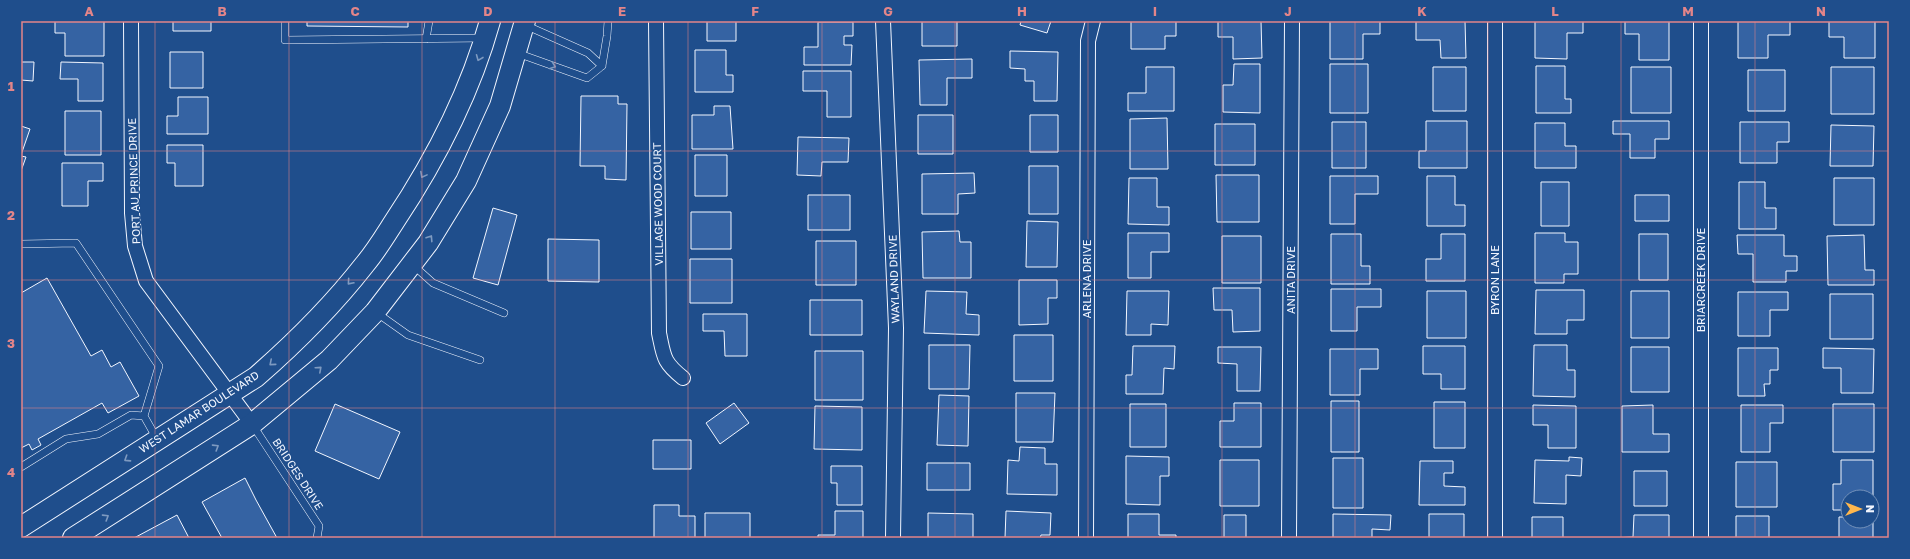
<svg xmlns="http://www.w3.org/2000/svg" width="1910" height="559" font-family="'Golos Text',sans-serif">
<rect width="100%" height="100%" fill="#1f4e8c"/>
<path fill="#3563a3" stroke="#f2f6ff" d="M 55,21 L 104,21 L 104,56 L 65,56 L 65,33 L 55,33 Z
M 173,21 L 211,21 L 211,31 L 173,31 Z
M 307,21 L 408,21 L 408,27 L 307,26 Z
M 707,21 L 736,21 L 736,41 L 707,41 Z
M 922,21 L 972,21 L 957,21 L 957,46 L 922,46 Z
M 1021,21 L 1051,21 L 1047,33 L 1020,25 Z
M 1131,21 L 1176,21 L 1176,36 L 1165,36 L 1165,49 L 1131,49 Z
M 1218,21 L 1261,21 L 1262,58 L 1233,59 L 1233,37 L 1218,37 Z
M 1330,21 L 1380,21 L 1380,34 L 1363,34 L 1363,59 L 1330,59 Z
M 1416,21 L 1465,21 L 1466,58 L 1441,58 L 1440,40 L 1416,40 Z
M 1535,21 L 1583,21 L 1583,33 L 1567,33 L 1567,59 L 1535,58 Z
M 1625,21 L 1669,21 L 1669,60 L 1639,60 L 1639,34 L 1625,34 Z
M 1738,21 L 1790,21 L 1790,35 L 1768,35 L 1768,58 L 1738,58 Z
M 1829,21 L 1875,21 L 1875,58 L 1844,58 L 1844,37 L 1829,37 Z
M 818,22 L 853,22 L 853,36 L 844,36 L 844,45 L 852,45 L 851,65 L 804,65 L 804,47 L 818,47 Z
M 695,50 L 726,50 L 726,75 L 733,75 L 733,92 L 695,92 Z
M 1010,51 L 1058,52 L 1057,101 L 1034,101 L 1034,81 L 1025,81 L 1025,69 L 1010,68 Z
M 170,52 L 203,52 L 203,88 L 170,88 Z
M 972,59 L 972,78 L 947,78 L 947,105 L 920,105 L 919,60 Z
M 21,62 L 34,62 L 33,81 L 21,80 Z
M 61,62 L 103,63 L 103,101 L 78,101 L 78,79 L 60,79 Z
M 1234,64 L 1260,64 L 1260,113 L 1223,112 L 1223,85 L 1233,85 Z
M 1330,64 L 1368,64 L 1368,113 L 1330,113 Z
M 1536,66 L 1565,66 L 1565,99 L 1571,99 L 1571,113 L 1536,113 Z
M 1146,67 L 1174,67 L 1174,111 L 1128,111 L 1128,93 L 1146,93 Z
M 1433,67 L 1466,67 L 1466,111 L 1433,111 Z
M 1631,67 L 1671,67 L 1671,113 L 1631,113 Z
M 1831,67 L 1874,67 L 1874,114 L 1831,114 Z
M 1748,70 L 1785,70 L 1785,111 L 1748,111 Z
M 803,71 L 851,71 L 851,117 L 827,117 L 827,91 L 803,91 Z
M 581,96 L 618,96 L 618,104 L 627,104 L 626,180 L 605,179 L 605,166 L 580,166 Z
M 178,97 L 208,97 L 208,134 L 167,134 L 167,116 L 178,116 Z
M 714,106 L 730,106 L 733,149 L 692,149 L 692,115 L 714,115 Z
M 65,111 L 101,111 L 101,155 L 65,155 Z
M 918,115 L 953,115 L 953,154 L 918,154 Z
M 1030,115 L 1058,115 L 1058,152 L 1030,152 Z
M 1167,118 L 1168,169 L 1130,169 L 1130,119 Z
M 1426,121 L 1467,121 L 1467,168 L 1419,168 L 1419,151 L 1426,151 Z
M 1613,121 L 1669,121 L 1669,139 L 1655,139 L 1655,158 L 1630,158 L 1630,134 L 1613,134 Z
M 1332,122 L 1366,122 L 1366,168 L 1332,168 Z
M 1740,122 L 1789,122 L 1789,142 L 1777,142 L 1777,163 L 1740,163 Z
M 1535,123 L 1565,123 L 1565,146 L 1576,146 L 1576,168 L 1535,168 Z
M 1215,124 L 1255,124 L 1255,165 L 1215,165 Z
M 1831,125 L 1874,126 L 1873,166 L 1830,166 Z
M 21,126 L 30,129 L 21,155 Z
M 798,137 L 849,138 L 848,162 L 822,162 L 821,176 L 797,175 Z
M 167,145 L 203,145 L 203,186 L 175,186 L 175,163 L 167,163 Z
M 695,155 L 727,155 L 727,196 L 695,196 Z
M 21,156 L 26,157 L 21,171 Z
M 62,163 L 103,163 L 103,181 L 88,181 L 88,206 L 62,206 Z
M 1029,166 L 1058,166 L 1058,214 L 1029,214 Z
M 974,173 L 975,193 L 958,194 L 958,214 L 922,214 L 922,174 Z
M 1216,175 L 1259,175 L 1259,222 L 1217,222 Z
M 1330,176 L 1378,176 L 1378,194 L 1355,194 L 1355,224 L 1330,224 Z
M 1427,176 L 1455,176 L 1455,205 L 1465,205 L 1465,226 L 1427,226 Z
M 1129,178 L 1157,178 L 1157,207 L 1169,207 L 1169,225 L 1128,224 Z
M 1834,178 L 1874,178 L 1874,225 L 1834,225 Z
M 1541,182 L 1569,182 L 1569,226 L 1541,226 Z
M 1739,182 L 1765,182 L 1765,208 L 1776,208 L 1776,229 L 1739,229 Z
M 808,195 L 850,195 L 850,230 L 808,230 Z
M 1635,195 L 1669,195 L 1669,221 L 1635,221 Z
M 493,208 L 517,215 L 498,285 L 473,278 Z
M 691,212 L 731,212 L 731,249 L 691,249 Z
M 1027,221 L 1058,222 L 1057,267 L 1026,267 Z
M 959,231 L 960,242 L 971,242 L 971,278 L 923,278 L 922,232 Z
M 1128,233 L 1169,233 L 1169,252 L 1151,252 L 1151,278 L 1128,278 Z
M 1535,233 L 1565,233 L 1565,242 L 1578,242 L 1578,274 L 1564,274 L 1564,283 L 1535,283 Z
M 1331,234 L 1361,234 L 1361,266 L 1370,266 L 1370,284 L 1331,284 Z
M 1441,234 L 1465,234 L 1465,281 L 1426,281 L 1426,259 L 1441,259 Z
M 1639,234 L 1668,234 L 1668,280 L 1639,280 Z
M 1737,235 L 1784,235 L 1784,256 L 1797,256 L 1797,271 L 1786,271 L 1786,282 L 1753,282 L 1753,254 L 1738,254 Z
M 1864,235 L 1865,270 L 1874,270 L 1874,285 L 1828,285 L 1827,236 Z
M 1222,236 L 1261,236 L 1261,283 L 1222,283 Z
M 548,239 L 599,240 L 599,282 L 548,281 Z
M 816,241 L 856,241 L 856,285 L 816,285 Z
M 690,259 L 732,259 L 732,303 L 690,303 Z
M 47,278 L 91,356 L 102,350 L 111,367 L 120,362 L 139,396 L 108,413 L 102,403 L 38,439 L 41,445 L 32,450 L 29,444 L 21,448 L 21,293 Z
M 1019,280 L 1057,280 L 1057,298 L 1048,298 L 1048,324 L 1019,325 Z
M 1213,288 L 1260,288 L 1260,331 L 1233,332 L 1232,310 L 1214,310 Z
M 1331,289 L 1381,289 L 1381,307 L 1357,307 L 1357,331 L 1331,331 Z
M 1536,290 L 1584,290 L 1584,320 L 1567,320 L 1567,334 L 1535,334 Z
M 926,291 L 967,292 L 966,314 L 979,315 L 979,335 L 924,333 Z
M 1127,291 L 1169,291 L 1168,325 L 1151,324 L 1151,335 L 1126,335 Z
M 1427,291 L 1466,291 L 1466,338 L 1427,338 Z
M 1631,291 L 1669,291 L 1669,338 L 1631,338 Z
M 1738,292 L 1788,292 L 1788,310 L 1770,310 L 1770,336 L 1738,336 Z
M 1830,294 L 1873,294 L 1873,339 L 1830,339 Z
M 810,300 L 862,300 L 862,335 L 810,335 Z
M 703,314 L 747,314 L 747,356 L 725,356 L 724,331 L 703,331 Z
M 1014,335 L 1053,335 L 1053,381 L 1014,381 Z
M 929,345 L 970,345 L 969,389 L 929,389 Z
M 1534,345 L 1567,345 L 1567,370 L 1575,370 L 1575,397 L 1533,396 Z
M 1133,346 L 1175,346 L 1174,369 L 1164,368 L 1163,394 L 1126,394 L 1126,375 L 1132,375 Z
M 1423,346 L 1465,346 L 1465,389 L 1441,389 L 1441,374 L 1423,374 Z
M 1218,347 L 1261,347 L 1260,391 L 1237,391 L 1237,364 L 1218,363 Z
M 1631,347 L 1669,347 L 1669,392 L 1631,392 Z
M 1738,348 L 1778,348 L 1778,370 L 1770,370 L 1770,384 L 1764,384 L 1765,396 L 1738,396 Z
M 1823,348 L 1874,349 L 1873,393 L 1841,393 L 1841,368 L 1823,368 Z
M 1330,349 L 1378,349 L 1378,369 L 1360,369 L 1360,395 L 1330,395 Z
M 815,351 L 863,351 L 863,400 L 815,400 Z
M 1016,393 L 1055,393 L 1053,442 L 1016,442 Z
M 939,395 L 969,396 L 968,446 L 937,445 Z
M 1331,401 L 1359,401 L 1359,452 L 1331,452 Z
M 1434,402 L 1465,402 L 1465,448 L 1434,448 Z
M 734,403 L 749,423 L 720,444 L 706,423 Z
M 1234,403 L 1261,403 L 1261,447 L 1220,447 L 1220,421 L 1234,421 Z
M 335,404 L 400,432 L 379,479 L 315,451 Z
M 1130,404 L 1166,404 L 1166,447 L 1130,447 Z
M 1833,404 L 1874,404 L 1874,452 L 1833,452 Z
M 1533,405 L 1576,406 L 1576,448 L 1548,448 L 1548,425 L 1533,425 Z
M 1653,405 L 1653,434 L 1669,434 L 1669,452 L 1622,452 L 1622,406 Z
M 1741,405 L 1783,405 L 1783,423 L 1770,423 L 1770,452 L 1741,452 Z
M 815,406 L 862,407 L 862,450 L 814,449 Z
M 653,440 L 691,440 L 691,469 L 653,469 Z
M 1020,447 L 1045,448 L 1045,464 L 1057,464 L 1057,495 L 1007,494 L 1008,460 L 1019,461 Z
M 1126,456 L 1169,457 L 1169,476 L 1160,476 L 1160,505 L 1126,504 Z
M 1569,457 L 1582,458 L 1581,476 L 1566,475 L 1566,504 L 1534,503 L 1535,460 L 1569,461 Z
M 1333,458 L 1363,458 L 1363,508 L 1333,508 Z
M 1220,460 L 1259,460 L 1259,506 L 1220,506 Z
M 1841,460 L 1873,460 L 1873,510 L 1872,510 L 1872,497 L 1848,497 L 1848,510 L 1833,510 L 1833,484 L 1841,484 Z
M 1420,461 L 1453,461 L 1453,473 L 1444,473 L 1444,486 L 1465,487 L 1465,505 L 1419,505 Z
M 1736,462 L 1777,462 L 1777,507 L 1736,507 Z
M 927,463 L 970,463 L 970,490 L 927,490 Z
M 831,466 L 862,466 L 862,505 L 837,505 L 837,483 L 831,483 Z
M 1634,471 L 1667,471 L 1667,506 L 1634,506 Z
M 245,478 L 256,500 L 277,538 L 222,538 L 202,502 Z
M 654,505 L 679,505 L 679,516 L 695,516 L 695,538 L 654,538 Z
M 835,511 L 863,511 L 863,538 L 818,538 L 818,535 L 835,535 Z
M 1006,511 L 1051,513 L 1050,535 L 1041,535 L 1040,538 L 1005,538 Z
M 705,513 L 750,513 L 750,538 L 705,538 Z
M 928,513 L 973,514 L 973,538 L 928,538 Z
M 1128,514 L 1159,514 L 1159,535 L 1176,535 L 1176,538 L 1128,538 Z
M 1333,514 L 1391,515 L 1390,530 L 1372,529 L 1372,538 L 1333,538 Z
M 1429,514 L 1464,514 L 1464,538 L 1429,538 Z
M 177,515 L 189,538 L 134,538 Z
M 1224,515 L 1246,515 L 1246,538 L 1209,538 L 1224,538 Z
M 1634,515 L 1669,515 L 1669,538 L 1613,538 L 1633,537 Z
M 1736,516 L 1769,516 L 1769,538 L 1736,538 Z
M 1532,517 L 1563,517 L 1563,538 L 1532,538 Z
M 1839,517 L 1848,517 L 1848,521 L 1872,521 L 1873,517 L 1873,538 L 1839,538 Z"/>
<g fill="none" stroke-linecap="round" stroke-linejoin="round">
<defs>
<path id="lane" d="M 285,21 L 285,40 L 484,38
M 525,25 L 588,53 L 602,66
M 426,39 L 429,21
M 517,53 L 587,78 L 602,66 L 607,36 L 608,21
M 21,244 L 76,243 L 159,366 L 144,416 L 157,439
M 413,265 L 433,283 L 504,313
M 377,313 L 408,335 L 480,360
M 252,424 L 319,526 L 317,538
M 21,467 L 66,439 L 98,434 L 131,415 L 144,416"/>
<path id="street" d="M 131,21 L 132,213 L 135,246 L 146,281 L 252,424
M 656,21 L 659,333 C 664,357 663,362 683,378
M 883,21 L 896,328 L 893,538
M 1701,21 L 1701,538
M 1086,538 L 1088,41 L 1093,21
M 1289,538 L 1292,21
M 1495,538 L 1495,21"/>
<path id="secondary" d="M 21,527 L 256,377 C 295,343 333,305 365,264 C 376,251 385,236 394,222 C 436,159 470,93 490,21
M 73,538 L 252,424 L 329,360 L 375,312 L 428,243 L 466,181 L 500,106 L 525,21"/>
</defs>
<use href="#lane" stroke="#f2f6ff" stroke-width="8"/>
<use href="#street" stroke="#f2f6ff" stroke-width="16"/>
<use href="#secondary" stroke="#f2f6ff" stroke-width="22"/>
<use href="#lane" stroke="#1f4e8c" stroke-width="7"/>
<use href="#street" stroke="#1f4e8c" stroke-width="14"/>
<use href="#secondary" stroke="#1f4e8c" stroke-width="20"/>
</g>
<defs><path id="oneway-chevron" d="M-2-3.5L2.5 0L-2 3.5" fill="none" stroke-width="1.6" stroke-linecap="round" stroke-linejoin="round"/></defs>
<g stroke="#7e9ac0">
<use href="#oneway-chevron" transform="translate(479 58) rotate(112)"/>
<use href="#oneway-chevron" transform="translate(553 66) rotate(20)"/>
<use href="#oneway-chevron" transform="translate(423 175) rotate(118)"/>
<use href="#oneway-chevron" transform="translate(430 238) rotate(-57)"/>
<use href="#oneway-chevron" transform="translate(350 282) rotate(131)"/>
<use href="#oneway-chevron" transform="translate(272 363) rotate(139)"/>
<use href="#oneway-chevron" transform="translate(319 369) rotate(-42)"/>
<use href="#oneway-chevron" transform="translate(216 447) rotate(-32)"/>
<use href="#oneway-chevron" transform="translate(127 459) rotate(147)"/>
<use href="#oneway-chevron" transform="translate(106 517) rotate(-32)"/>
</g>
<path fill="none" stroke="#e38589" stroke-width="1" stroke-opacity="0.55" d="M 155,21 L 155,538M 289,21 L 289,538M 422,21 L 422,538M 555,21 L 555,538M 688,21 L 688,538M 822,21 L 822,538M 955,21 L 955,538M 1088,21 L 1088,538M 1222,21 L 1222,538M 1355,21 L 1355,538M 1488,21 L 1488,538M 1621,21 L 1621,538M 1755,21 L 1755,538M 21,151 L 1889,151M 21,280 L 1889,280M 21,408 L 1889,408"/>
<g text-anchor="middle" stroke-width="3" stroke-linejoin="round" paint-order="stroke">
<g font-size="11" fill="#f2f6ff" stroke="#1f4e8c">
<text transform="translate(134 181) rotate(-92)" y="4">PORT AU PRINCE DRIVE</text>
<text transform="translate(658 204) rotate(-91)" y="4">VILLAGE WOOD COURT</text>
<text transform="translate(894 279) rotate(-92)" y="4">WAYLAND DRIVE</text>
<text transform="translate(1087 279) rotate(-90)" y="4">ARLENA DRIVE</text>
<text transform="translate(1291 280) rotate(-90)" y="4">ANITA DRIVE</text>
<text transform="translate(1495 280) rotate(-90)" y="4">BYRON LANE</text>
<text transform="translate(1701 280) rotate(-90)" y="4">BRIARCREEK DRIVE</text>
<text transform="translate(199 412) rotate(-33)" y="4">WEST LAMAR BOULEVARD</text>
<text transform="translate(298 474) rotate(57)" y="4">BRIDGES DRIVE</text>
</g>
</g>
<rect width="1910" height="559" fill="none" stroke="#1f4e8c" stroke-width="44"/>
<g transform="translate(1860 509) rotate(90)"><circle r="19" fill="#1f4e8c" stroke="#7391ba"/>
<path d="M0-3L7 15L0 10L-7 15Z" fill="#ffb74d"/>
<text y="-6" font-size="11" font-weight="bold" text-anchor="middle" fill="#f2f6ff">N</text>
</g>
<rect x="22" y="22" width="1866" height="515" fill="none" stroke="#e38589" stroke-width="1.5"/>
<g font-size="13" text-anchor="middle" font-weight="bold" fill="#e38589">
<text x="89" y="16">A</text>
<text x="222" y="16">B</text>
<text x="355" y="16">C</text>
<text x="488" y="16">D</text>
<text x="622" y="16">E</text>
<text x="755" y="16">F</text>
<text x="888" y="16">G</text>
<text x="1022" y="16">H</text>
<text x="1155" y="16">I</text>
<text x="1288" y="16">J</text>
<text x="1422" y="16">K</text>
<text x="1555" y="16">L</text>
<text x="1688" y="16">M</text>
<text x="1821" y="16">N</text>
<text x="11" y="91">1</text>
<text x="11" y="220">2</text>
<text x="11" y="348">3</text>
<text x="11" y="477">4</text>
</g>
</svg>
